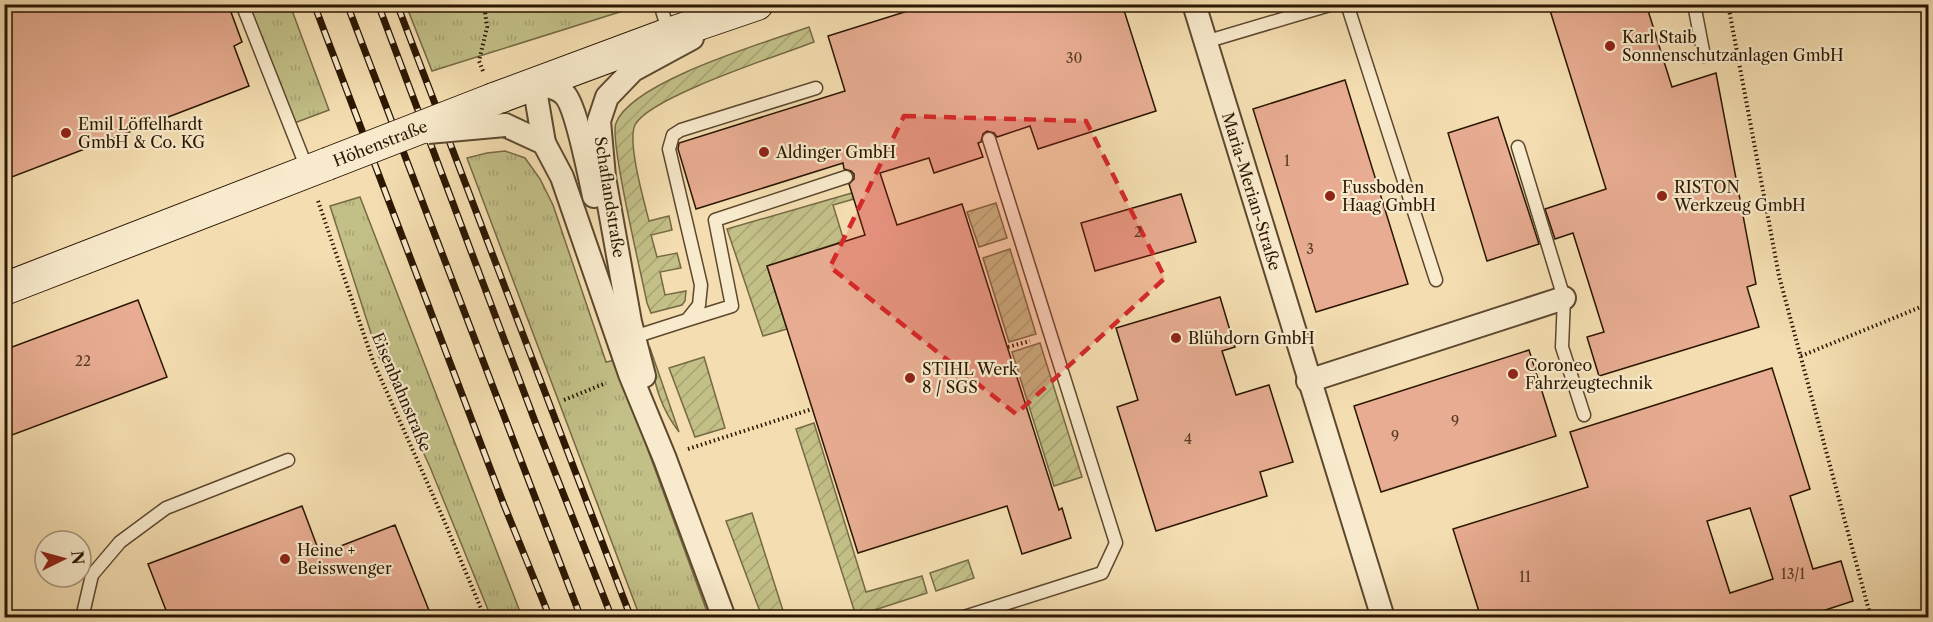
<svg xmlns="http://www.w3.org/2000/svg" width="1933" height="622" font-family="'Libre Caslon Text',serif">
<defs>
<pattern id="grass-tufts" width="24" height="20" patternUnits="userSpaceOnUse" patternTransform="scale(1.5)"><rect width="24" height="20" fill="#c2bf87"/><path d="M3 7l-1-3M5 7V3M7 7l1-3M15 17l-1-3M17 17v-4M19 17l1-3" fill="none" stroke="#a7a373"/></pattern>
<pattern id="garden-furrows" width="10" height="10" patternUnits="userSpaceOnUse" patternTransform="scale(1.5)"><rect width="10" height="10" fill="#c2bf87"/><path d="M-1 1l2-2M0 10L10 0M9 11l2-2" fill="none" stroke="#a7a373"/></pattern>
</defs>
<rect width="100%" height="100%" fill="#f4deb1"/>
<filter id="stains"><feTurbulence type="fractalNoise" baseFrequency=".00333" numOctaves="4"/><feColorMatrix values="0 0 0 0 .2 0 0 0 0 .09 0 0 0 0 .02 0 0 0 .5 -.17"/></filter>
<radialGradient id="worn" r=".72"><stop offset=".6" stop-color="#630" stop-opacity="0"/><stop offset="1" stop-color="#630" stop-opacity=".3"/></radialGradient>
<path fill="url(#grass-tufts)" stroke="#766a44" stroke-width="1.5" d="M 245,5 L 290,5 L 329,110 L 289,125 Z
M 406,5 L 406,4 L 642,5 L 432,71 Z
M 505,151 L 525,158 L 540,179 L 553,205 L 606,362 L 615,360 L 709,617 L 640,617 L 467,158 L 487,153 Z
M 360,197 L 522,617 L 491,617 L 430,467 L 378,355 L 330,206 Z"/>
<path fill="url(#garden-furrows)" stroke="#766a44" stroke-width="1.5" d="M 809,27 L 814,42 C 780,55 649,97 635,125 C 627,142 644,201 649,221 L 669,216 L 672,230 L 651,235 L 657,257 L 677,253 L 681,268 L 660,272 L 665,295 L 686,291 L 685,301 L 682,305 L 651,313 L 647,303 C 642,277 609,139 616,123 C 632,81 767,42 809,27 Z
M 852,193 L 854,199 L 833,205 L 844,241 L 767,266 L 787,329 L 763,336 L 727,229 Z
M 996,203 L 1007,238 L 979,247 L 967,212 Z
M 1010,249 L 1036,334 L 1009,342 L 983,258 Z
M 1040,343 L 1082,477 L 1054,486 L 1012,352 Z
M 650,348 L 679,432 C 659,406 655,383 648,352 Z
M 704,357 L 725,428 L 695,437 L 669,368 Z
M 814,423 L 866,592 L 922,576 L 927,593 L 856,616 L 796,429 Z
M 752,513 L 785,617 L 762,617 L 726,521 Z
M 968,560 L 974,578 L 936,591 L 930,573 Z"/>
<path fill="#e7ac91" stroke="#2b1602" stroke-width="1.5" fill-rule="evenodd" d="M 4,4 L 228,4 L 242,42 L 234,46 L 249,86 L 4,180 Z
M 930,4 L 1122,4 L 1156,111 L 1038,149 L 1030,126 L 997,137 L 994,133 L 987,131 L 983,134 L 981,142 L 978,143 L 983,157 L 934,173 L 929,158 L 880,173 L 897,225 L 962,204 L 1059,510 L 1062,508 L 1071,538 L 1022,554 L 1007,506 L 858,553 L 767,266 L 865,235 L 849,184 L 854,179 L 854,174 L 851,171 L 844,169 L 843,163 L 696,209 L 678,149 L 679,143 L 845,91 L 828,36 Z
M 1548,4 L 1646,4 L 1672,87 L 1716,73 L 1756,284 L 1747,287 L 1759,327 L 1599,376 L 1587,337 L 1604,332 L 1573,233 L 1555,239 L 1545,209 L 1606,189 Z
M 1345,80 L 1408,284 L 1316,312 L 1253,109 Z
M 1498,117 L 1539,244 L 1487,261 L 1448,133 Z
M 1181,194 L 1196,242 L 1095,271 L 1081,223 Z
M 1220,297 L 1235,347 L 1222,351 L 1236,395 L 1269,385 L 1293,462 L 1260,472 L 1267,496 L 1156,531 L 1117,407 L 1138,400 L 1116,328 Z
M 138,300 L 167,377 L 4,438 L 4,350 Z
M 1529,350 L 1556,436 L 1381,492 L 1354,406 Z
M 1772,368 L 1810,489 L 1790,496 L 1813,569 L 1841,561 L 1853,601 L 1801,618 L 1481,618 L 1453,529 L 1588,487 L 1570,432 ZM 1750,508 L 1773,579 L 1730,593 L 1707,521 Z
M 302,506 L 320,554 L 395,525 L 432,618 L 169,618 L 148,564 Z"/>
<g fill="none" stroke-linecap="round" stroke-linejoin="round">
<defs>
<path id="service" d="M 242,4 L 308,171
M 660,4 L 669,33
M 1347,4 L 1436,280
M 1694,4 L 1704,56
M 1205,42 L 1333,4
M 1518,147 L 1564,298 L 1562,347 L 1584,415
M 687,320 L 732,306 L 715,220 L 846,177
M 634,337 L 687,320 L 699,305 L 701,285 L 669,149 L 673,135 L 681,130 L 816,88
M 82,618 L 92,575 L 120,542 L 166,508 L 288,460
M 961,618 L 1102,573 L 1116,543 L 989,139"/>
<g id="minor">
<path id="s1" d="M 1194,4 L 1383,618"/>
<path d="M 505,125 L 544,143 L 562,177 L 630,374 L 665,459 L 724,618"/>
<path d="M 544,143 L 534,84 C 544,85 558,87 565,95 C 576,107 590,177 594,196"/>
<path d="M 644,376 L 630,322 L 604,177 L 599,121 L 607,97 L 633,70 L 692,38"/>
<path d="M 1308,381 L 1564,298"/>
</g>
<path id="secondary" d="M 494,99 L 669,34 L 757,4
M 4,289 L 327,164"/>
</defs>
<use href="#service" stroke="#5d482e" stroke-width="15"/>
<use href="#minor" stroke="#5d482e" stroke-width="26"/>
<use href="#secondary" stroke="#2b1602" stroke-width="34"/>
<path stroke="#2b1602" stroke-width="4" stroke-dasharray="1.5 3" stroke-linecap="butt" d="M 1728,4 L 1779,276 L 1871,618
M 483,71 L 479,61 L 487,27 L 484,4
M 318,201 L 373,361 L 443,518 L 485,618
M 1008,347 L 1030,341
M 1801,356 L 1928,304
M 564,400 L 606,383
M 688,449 L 812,409"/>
<use href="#service" stroke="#f8eacc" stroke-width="12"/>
<use href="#minor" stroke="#f8eacc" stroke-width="22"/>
<use href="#secondary" stroke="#f8eacc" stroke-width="32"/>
<defs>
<path id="rail" d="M 314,4 L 504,505 L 550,618
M 347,4 L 581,618
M 378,4 L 536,424 L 612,618
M 397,4 L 631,618"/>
</defs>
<use href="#rail" stroke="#2b1602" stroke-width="7"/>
<use href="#rail" stroke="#f8eacc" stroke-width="4.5" stroke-dasharray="14" stroke-linecap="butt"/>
<defs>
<path id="minor-bridge" d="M 428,132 L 505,125"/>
<g id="secondary-bridge">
<path id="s2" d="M 327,164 L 494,99"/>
</g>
</defs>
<use href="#minor-bridge" stroke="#5d482e" stroke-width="26" stroke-linecap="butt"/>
<use href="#secondary-bridge" stroke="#2b1602" stroke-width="34" stroke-linecap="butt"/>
<use href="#minor-bridge" stroke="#f8eacc" stroke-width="22"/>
<use href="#secondary-bridge" stroke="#f8eacc" stroke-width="32"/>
</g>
<path fill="#d62828" fill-opacity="0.2" stroke="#d62828" stroke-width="4.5" stroke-dasharray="12 8" stroke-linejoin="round" d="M 904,116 L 1086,121 L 1165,278 L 1016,414 L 830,267 Z"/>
<g fill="#8f2418" stroke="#f8eacc" stroke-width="2">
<circle cx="1610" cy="46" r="6"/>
<circle cx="66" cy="133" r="6"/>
<circle cx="764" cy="152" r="6"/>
<circle cx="1330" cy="196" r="6"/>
<circle cx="1662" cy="196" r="6"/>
<circle cx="1176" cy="338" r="6"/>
<circle cx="1513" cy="374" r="6"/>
<circle cx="910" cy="378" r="6"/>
<circle cx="285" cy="559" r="6"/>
</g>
<g text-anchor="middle" stroke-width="4.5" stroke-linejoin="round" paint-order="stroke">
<g font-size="14" fill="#5a3c26">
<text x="1074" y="63">30</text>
<text x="1287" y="166">1</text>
<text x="1138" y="237">2</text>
<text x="1310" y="254">3</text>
<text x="83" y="366">22</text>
<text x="1455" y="426">9</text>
<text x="1395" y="441">9</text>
<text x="1188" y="444">4</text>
<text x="1793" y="579">13/1</text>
<text x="1525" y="582">11</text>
</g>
<g font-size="16" fill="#2b1602" stroke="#f8eacc" text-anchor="start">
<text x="1622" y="43">Karl Staib<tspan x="1622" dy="18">Sonnenschutzanlagen GmbH</tspan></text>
<text x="78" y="130">Emil Löffelhardt<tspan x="78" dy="18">GmbH &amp; Co. KG</tspan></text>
<text x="776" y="158">Aldinger GmbH</text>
<text x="1342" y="193">Fussboden<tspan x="1342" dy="18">Haag GmbH</tspan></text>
<text x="1674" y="193">RISTON<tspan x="1674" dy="18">Werkzeug GmbH</tspan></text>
<text x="1188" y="344">Blühdorn GmbH</text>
<text x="1525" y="371">Coroneo<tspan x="1525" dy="18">Fahrzeugtechnik</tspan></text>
<text x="922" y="375">STIHL Werk<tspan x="922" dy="18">8 / SGS</tspan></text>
<text x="297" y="556">Heine +<tspan x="297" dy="18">Beisswenger</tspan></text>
</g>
<g font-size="16" fill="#2b1602" stroke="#f8eacc">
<text dy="6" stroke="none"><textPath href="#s2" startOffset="57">Höhenstraße</textPath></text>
<text dy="6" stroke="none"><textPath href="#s1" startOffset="196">Maria-Merian-Straße</textPath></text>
<text transform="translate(610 197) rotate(81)" y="6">Schaflandstraße</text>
<text transform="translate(402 392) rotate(67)" y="6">Eisenbahnstraße</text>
</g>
</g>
<rect width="1933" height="622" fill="none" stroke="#f4deb1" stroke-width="24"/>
<rect x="6" y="6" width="1921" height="610" fill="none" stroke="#2b1602" stroke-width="3"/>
<rect x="12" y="12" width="1909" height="598" fill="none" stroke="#2b1602" stroke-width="1.5"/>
<g transform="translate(63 559) rotate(85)"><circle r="28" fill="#f8eacc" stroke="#a6957b" stroke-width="1.5"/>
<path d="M0-4.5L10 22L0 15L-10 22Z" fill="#8f2418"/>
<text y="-9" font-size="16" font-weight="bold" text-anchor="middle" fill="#2b1602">N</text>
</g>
<rect width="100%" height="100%" filter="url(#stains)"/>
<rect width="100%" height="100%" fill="url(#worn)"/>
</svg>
